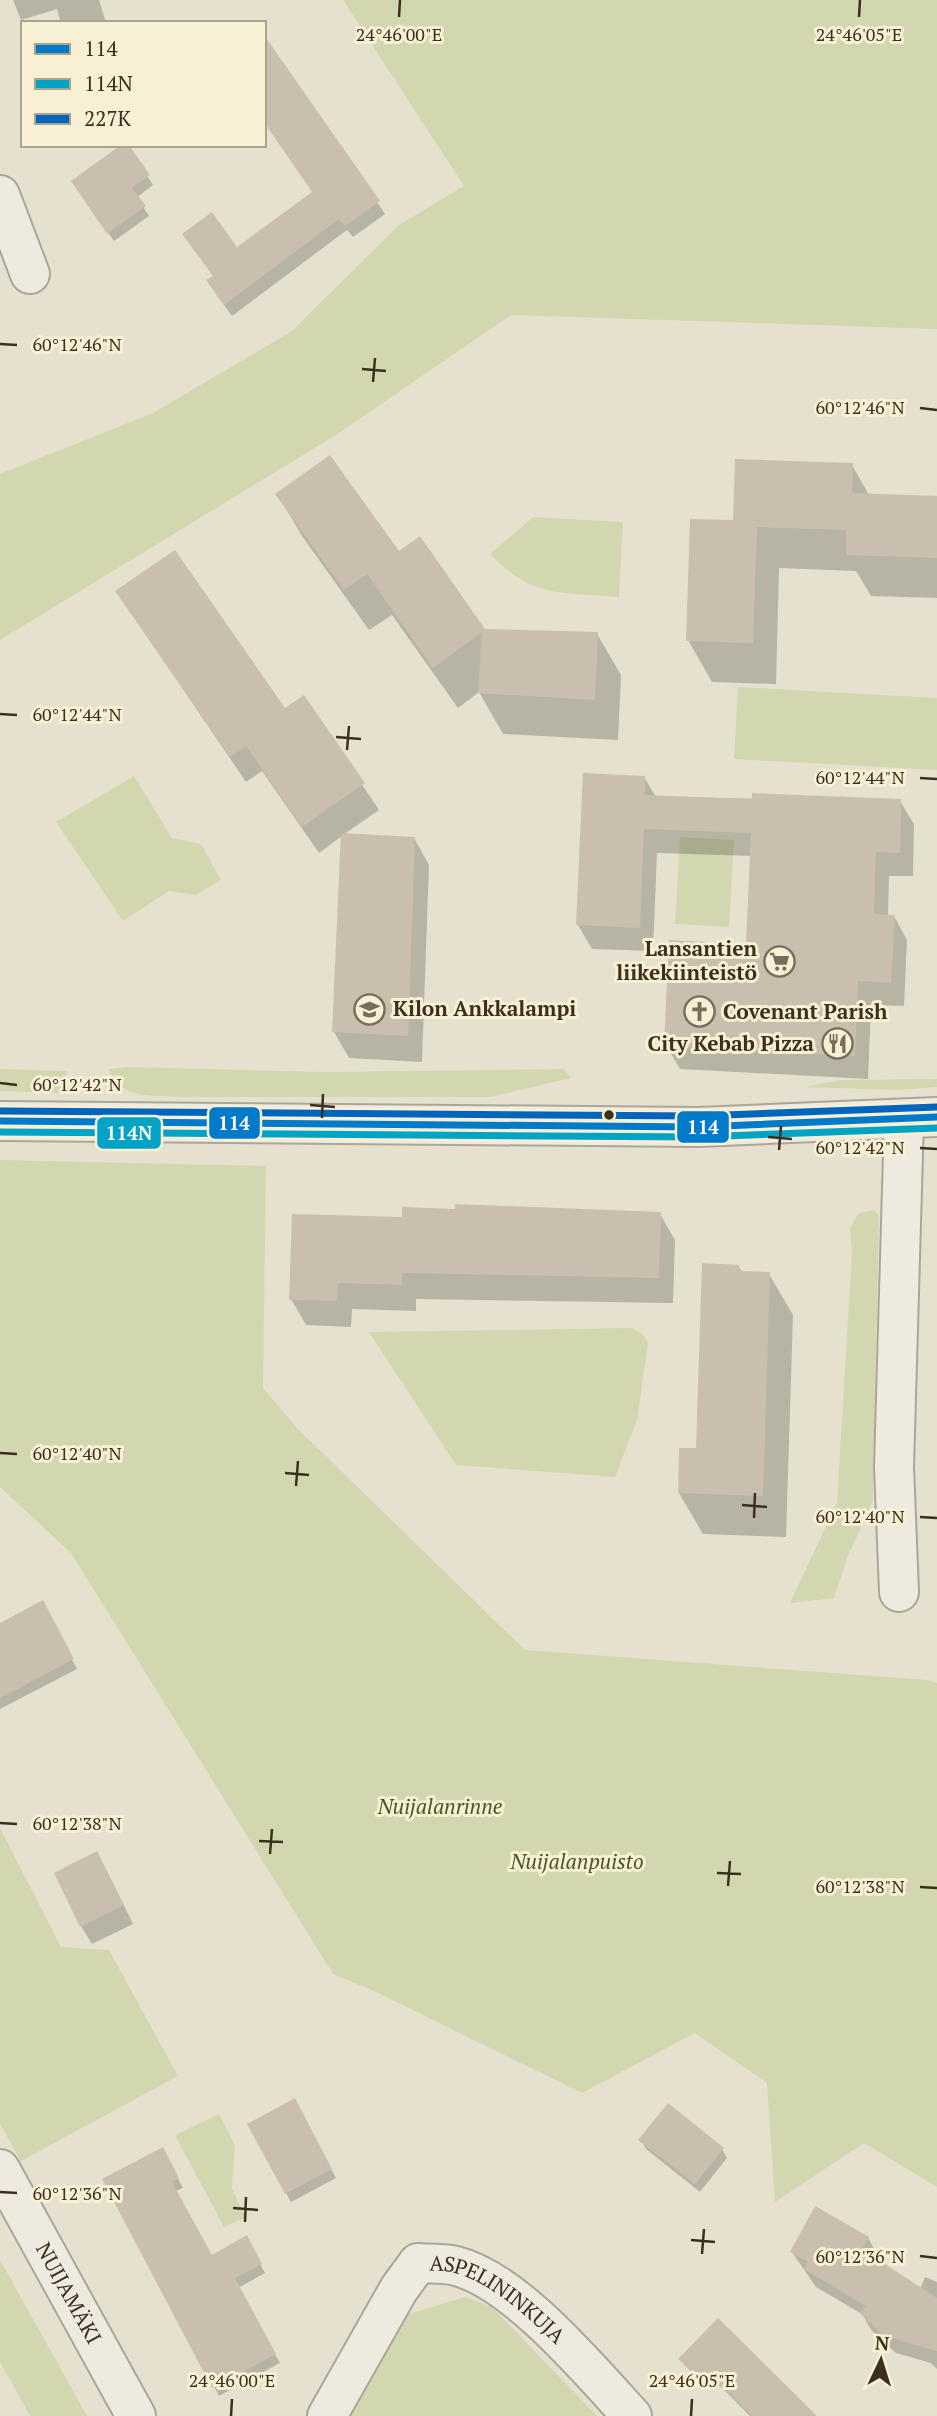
<svg xmlns="http://www.w3.org/2000/svg" width="937" height="2416" font-family="'PT Serif',serif">
<rect width="100%" height="100%" fill="#e6e1ce"/>
<path fill="#d3d7b0" d="M 343,0 L 937,0 L 937,329 L 511,315 L 336,435 L 0,640 L 0,474 L 153,413 L 292,331 L 399,225 L 464,186 Z
M 533,517 L 623,522 L 619,597 C 561,592 533,599 490,554 Z
M 738,687 L 937,698 L 937,770 L 734,759 Z
M 134,776 L 172,838 L 201,844 L 221,880 L 195,895 L 169,891 L 123,921 L 56,822 Z
M 680,837 L 734,840 L 729,927 L 675,924 Z
M 130,1067 L 323,1072 L 564,1069 L 571,1078 L 490,1097 L 180,1097 C 150,1095 121,1100 108,1069 Z
M 0,1069 L 67,1071 L 66,1082 L 60,1093 L 0,1091 Z
M 937,1079 L 937,1087 L 897,1090 L 806,1087 L 840,1080 Z
M 0,1160 L 266,1166 L 263,1388 L 297,1428 L 525,1650 L 927,1680 L 937,1683 L 937,2187 L 864,2143 L 775,2202 L 767,2083 L 695,2033 L 582,2093 L 374,1991 L 333,1974 L 71,1553 L 0,1487 Z
M 874,1210 L 879,1216 L 873,1501 L 847,1558 L 834,1598 L 790,1603 L 837,1503 L 852,1252 L 850,1227 L 859,1213 Z
M 632,1328 L 643,1334 L 648,1343 L 637,1420 L 615,1477 L 456,1465 L 369,1332 Z
M 0,1828 L 61,1947 L 109,1950 L 178,2076 L 21,2161 L 0,2124 Z
M 219,2114 L 235,2145 L 232,2189 L 246,2217 L 224,2227 L 175,2135 Z
M 0,2260 L 87,2416 L 30,2416 L 0,2362 Z
M 465,2297 L 492,2307 L 597,2416 L 346,2416 L 408,2314 Z"/>
<path fill="#0003" d="M 13,0 L 99,0 L 106,23 L 61,23 L 57,9 L 21,20 Z
M 277,56 L 385,214 L 353,237 L 347,230 L 232,316 L 215,293 L 214,277 L 184,235 L 237,249 L 314,193 Z
M 128,146 L 153,185 L 137,197 L 149,216 L 114,241 L 78,190 Z
M 852,465 L 869,495 L 937,497 L 937,598 L 871,596 L 856,571 L 779,568 L 776,684 L 712,682 L 688,640 L 735,521 Z
M 278,495 L 398,554 L 484,631 L 597,634 L 621,675 L 618,740 L 503,734 L 479,692 L 458,708 L 392,615 L 369,630 L 302,536 Z
M 117,592 L 284,711 L 304,698 L 379,810 L 343,835 L 414,838 L 429,865 L 422,1062 L 349,1058 L 334,1032 L 342,836 L 319,853 L 262,771 L 246,782 Z
M 644,777 L 656,797 L 900,801 L 914,824 L 913,876 L 889,876 L 888,916 L 894,916 L 907,940 L 904,1006 L 871,1005 L 868,1079 L 680,1069 L 666,1045 L 747,946 L 752,856 L 657,853 L 653,951 L 592,949 L 578,925 Z
M 660,1214 L 675,1240 L 673,1303 L 416,1299 L 416,1311 L 352,1309 L 351,1327 L 306,1325 L 291,1299 L 404,1219 Z
M 738,1266 L 742,1272 L 769,1274 L 793,1315 L 786,1537 L 703,1534 L 679,1493 L 698,1450 Z
M 42,1603 L 77,1669 L 0,1709 L 0,1625 Z
M 107,1871 L 133,1924 L 92,1944 L 81,1926 Z
M 294,2100 L 336,2178 L 291,2202 L 249,2124 Z
M 641,2140 L 722,2149 L 727,2158 L 700,2192 L 646,2149 Z
M 162,2149 L 183,2188 L 176,2191 L 211,2257 L 246,2238 L 265,2273 L 238,2288 L 280,2363 L 219,2396 L 105,2180 Z
M 868,2238 L 878,2256 L 876,2260 L 920,2289 L 925,2277 L 937,2282 L 937,2369 L 931,2363 L 896,2353 L 872,2331 L 862,2314 L 816,2287 L 792,2252 Z
M 681,2359 L 815,2416 L 750,2416 L 714,2380 L 706,2388 Z"/>
<path fill="#cabfaf" d="M 264,35 L 380,201 L 345,226 L 339,219 L 224,305 L 206,280 L 213,276 L 182,234 L 212,212 L 237,247 L 312,192 L 264,122 Z
M 121,145 L 129,145 L 150,175 L 132,188 L 146,206 L 107,234 L 71,181 Z
M 330,455 L 399,551 L 420,536 L 485,629 L 598,632 L 595,700 L 478,693 L 482,632 L 433,668 L 367,574 L 344,590 L 275,494 Z
M 735,459 L 853,463 L 852,493 L 937,496 L 937,558 L 846,555 L 846,530 L 757,527 L 753,643 L 686,641 L 690,519 L 733,520 Z
M 175,550 L 285,708 L 304,695 L 365,783 L 302,827 L 246,746 L 230,757 L 115,591 Z
M 583,773 L 645,776 L 645,795 L 752,799 L 752,793 L 901,799 L 900,853 L 876,852 L 874,914 L 895,915 L 891,983 L 858,981 L 855,1056 L 664,1046 L 669,940 L 746,944 L 751,833 L 644,829 L 640,928 L 576,925 Z
M 341,833 L 415,837 L 408,1036 L 332,1032 Z
M 455,1204 L 661,1212 L 659,1278 L 402,1273 L 402,1285 L 338,1283 L 337,1301 L 289,1300 L 292,1214 L 402,1217 L 402,1207 L 455,1209 Z
M 702,1263 L 739,1265 L 739,1271 L 770,1272 L 763,1496 L 678,1493 L 679,1448 L 696,1448 Z
M 43,1600 L 74,1659 L 0,1698 L 0,1623 Z
M 97,1851 L 124,1905 L 80,1927 L 54,1873 Z
M 295,2098 L 332,2169 L 285,2194 L 247,2124 Z
M 668,2103 L 724,2148 L 695,2184 L 638,2140 Z
M 163,2147 L 179,2178 L 172,2182 L 212,2255 L 247,2235 L 262,2264 L 235,2278 L 276,2354 L 212,2388 L 102,2179 Z
M 815,2206 L 869,2237 L 862,2249 L 937,2298 L 937,2351 L 884,2336 L 860,2313 L 866,2306 L 804,2269 L 808,2262 L 790,2252 Z
M 718,2318 L 817,2416 L 752,2416 L 708,2373 L 700,2380 L 678,2359 Z"/>
<g fill="none" stroke-linecap="round" stroke-linejoin="round">
<defs>
<g id="minor">
<path d="M 0,195 L 30,274"/>
<path d="M 0,1121 L 699,1127 L 937,1117"/>
<path d="M 899,1592 L 894,1467 L 904,1119"/>
<path id="s1" d="M 0,2169 L 136,2416"/>
<path id="s2" d="M 327,2416 L 399,2289 L 418,2263 C 430,2264 445,2263 456,2266 C 516,2281 590,2371 632,2416"/>
</g>
</defs>
<use href="#minor" stroke="#aba697" stroke-width="42"/>
<use href="#minor" stroke="#eeeadf" stroke-width="38"/>
<defs>
<path id="bus-1" d="M 0,1121 L 699,1127 L 937,1117"/>
<path id="bus-2" d="M 0,1132 L 699,1137 L 937,1128"/>
<path id="bus-3" d="M 0,1111 L 699,1116 L 937,1107"/>
</defs>
<use href="#bus-1" stroke="#f7f0d4" stroke-width="12"/>
<use href="#bus-2" stroke="#f7f0d4" stroke-width="12"/>
<use href="#bus-3" stroke="#f7f0d4" stroke-width="12"/>
<use href="#bus-1" stroke="#007ac9" stroke-width="7"/>
<use href="#bus-2" stroke="#03a3c5" stroke-width="7"/>
<use href="#bus-3" stroke="#0065bd" stroke-width="7"/>
</g>
<path fill="none" stroke="#3b2f1e" stroke-width="2.5" d="M 399,17 L 400,0M 859,17 L 860,0M 0,344 L 17,345M 362,369 L 386,371M 373,382 L 375,358M 920,408 L 937,410M 0,714 L 17,715M 336,737 L 361,739M 347,750 L 349,726M 920,778 L 937,779M 0,1083 L 17,1085M 310,1105 L 335,1107M 322,1118 L 323,1094M 768,1137 L 792,1139M 920,1148 L 937,1149M 779,1150 L 781,1126M 0,1453 L 17,1454M 285,1473 L 309,1475M 296,1486 L 298,1461M 742,1505 L 767,1507M 920,1517 L 937,1518M 754,1518 L 755,1493M 0,1823 L 17,1824M 259,1841 L 283,1842M 270,1854 L 272,1829M 717,1873 L 741,1874M 728,1886 L 730,1861M 920,1887 L 937,1888M 0,2192 L 17,2193M 233,2208 L 258,2210M 245,2222 L 246,2197M 691,2240 L 715,2242M 702,2254 L 704,2229M 920,2256 L 937,2258M 231,2416 L 232,2399M 691,2416 L 692,2399"/>
<defs>
<symbol id="supermarket-ring" viewBox="-11 -11 22 22"><circle r="9.5" fill="#f7f0d4" stroke="#776d5c" stroke-width="1.5"/><path d="M-6-5.5h2.5l.6 2H6L4.5 2H-2.5L-4.4-4H-6ZM-1.5 3.2a1.3 1.3 0 1 0 .1 0ZM3 3.2a1.3 1.3 0 1 0 .1 0Z" fill="#776d5c"/></symbol>
<symbol id="school-ring" viewBox="-11 -11 22 22"><circle r="9.5" fill="#f7f0d4" stroke="#776d5c" stroke-width="1.5"/><path d="M0-5L7-2L0 1L-7-2ZM-4 1L0 2.5L4 1V4Q0 6-4 4Z" fill="#776d5c"/></symbol>
<symbol id="church-ring" viewBox="-11 -11 22 22"><circle r="9.5" fill="#f7f0d4" stroke="#776d5c" stroke-width="1.5"/><path d="M-1.2-6h2.4v3.5h3.3v2.4h-3.3V6h-2.4V-.1h-3.3v-2.4h3.3Z" fill="#776d5c"/></symbol>
<symbol id="restaurant-ring" viewBox="-11 -11 22 22"><circle r="9.5" fill="#f7f0d4" stroke="#776d5c" stroke-width="1.5"/><path d="M-5-6h1v4h1v-4h1v4h1v-4h1v5L-1.5 .5V6h-2V.5L-5-1ZM5-6V6H3V1.5H1.5Q1.5-4 5-6Z" fill="#776d5c"/></symbol>
</defs>
<g fill-rule="evenodd">
<use href="#supermarket-ring" x="762" y="944" width="35" height="35"/>
<use href="#school-ring" x="352" y="992" width="35" height="35"/>
<use href="#church-ring" x="682" y="994" width="35" height="35"/>
<use href="#restaurant-ring" x="820" y="1026" width="35" height="35"/>
</g>
<circle fill="#3b2f1e" stroke="#f7f0d4" stroke-width="2.5" cx="609" cy="1115" r="6"/>
<g text-anchor="middle" stroke-width="6" stroke-linejoin="round" paint-order="stroke">
<g font-size="21" font-weight="bold" fill="#3b2f1e" stroke="#f7f0d4" text-anchor="end">
<text x="757" y="956">Lansantien<tspan x="757" dy="24">liikekiinteistö</tspan></text>
<text x="393" y="1016" text-anchor="start">Kilon Ankkalampi</text>
<text x="723" y="1019" text-anchor="start">Covenant Parish</text>
<text x="814" y="1051">City Kebab Pizza</text>
</g>
<g font-size="21" font-style="italic" fill="#465823" stroke="#f7f0d4">
<text x="440" y="1814">Nuijalanrinne</text>
<text x="577" y="1869">Nuijalanpuisto</text>
</g>
<g font-size="21" fill="#3b2f1e" stroke="#f7f0d4">
<text dy="7" stroke="none"><textPath href="#s1" startOffset="142">NUIJAMÄKI</textPath></text>
<text dy="7" stroke="none"><textPath href="#s2" startOffset="268">ASPELININKUJA</textPath></text>
</g>
</g>
<g font-size="18" text-anchor="middle" fill="#3b2f1e" stroke="#f7f0d4" stroke-width="6" stroke-linejoin="round" paint-order="stroke">
<text x="399" y="41">24°46'00"E</text>
<text x="859" y="41">24°46'05"E</text>
<text x="77" y="351">60°12'46"N</text>
<text x="860" y="414">60°12'46"N</text>
<text x="77" y="721">60°12'44"N</text>
<text x="860" y="784">60°12'44"N</text>
<text x="77" y="1091">60°12'42"N</text>
<text x="860" y="1154">60°12'42"N</text>
<text x="77" y="1460">60°12'40"N</text>
<text x="860" y="1523">60°12'40"N</text>
<text x="77" y="1830">60°12'38"N</text>
<text x="860" y="1893">60°12'38"N</text>
<text x="77" y="2200">60°12'36"N</text>
<text x="860" y="2263">60°12'36"N</text>
<text x="232" y="2387">24°46'00"E</text>
<text x="692" y="2387">24°46'05"E</text>
</g>
<g stroke="#f7f0d4" stroke-width="2.5">
<rect x="208" y="1106" width="53" height="34" rx="7" fill="#007ac9"/>
<rect x="676" y="1110" width="54" height="34" rx="7" fill="#007ac9"/>
<rect x="96" y="1116" width="66" height="34" rx="7" fill="#03a3c5"/>
</g>
<g font-size="19" text-anchor="middle" font-weight="bold" fill="#fff">
<text x="234" y="1130">114</text>
<text x="703" y="1134">114</text>
<text x="129" y="1140">114N</text>
</g>
<rect x="21" y="21" width="245" height="126" fill="#f7f0d4" stroke="#aca38b" stroke-width="2"/>
<rect x="35" y="44" width="35" height="10" fill="#007ac9" stroke="#aca38b" stroke-width="2"/>
<text x="84" y="56" font-size="21" fill="#3b2f1e">114</text>
<rect x="35" y="79" width="35" height="10" fill="#03a3c5" stroke="#aca38b" stroke-width="2"/>
<text x="84" y="91" font-size="21" fill="#3b2f1e">114N</text>
<rect x="35" y="114" width="35" height="10" fill="#0065bd" stroke="#aca38b" stroke-width="2"/>
<text x="84" y="126" font-size="21" fill="#3b2f1e">227K</text>
<g transform="translate(881 2360) rotate(4)" stroke="#f7f0d4" stroke-width="5" paint-order="stroke">
<path d="M0-5L12 26L0 18L-12 26Z" fill="#3b2f1e"/>
<text y="-10" font-size="19" font-weight="bold" text-anchor="middle" fill="#3b2f1e">N</text>
</g>
</svg>
